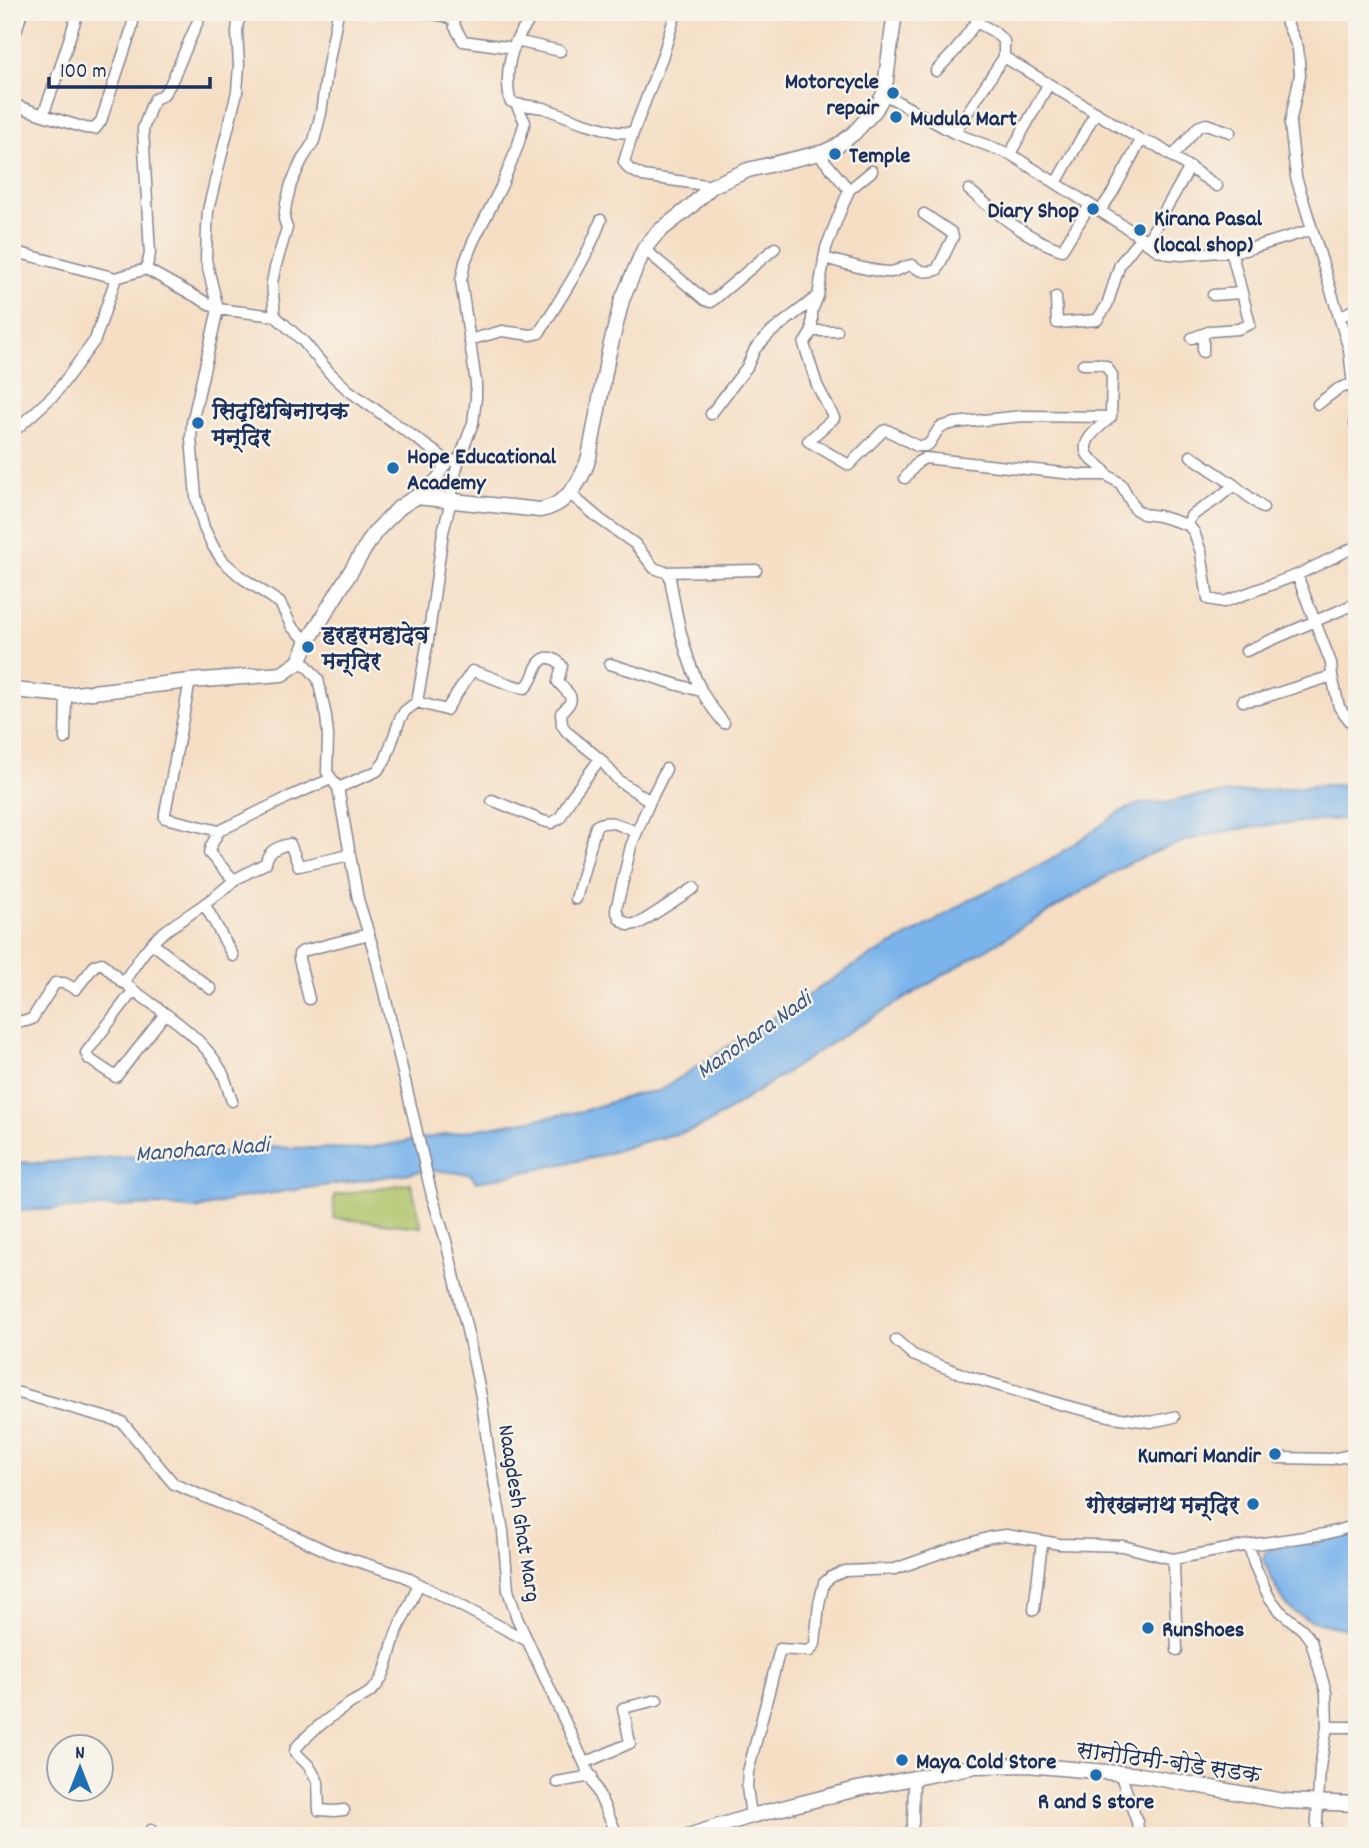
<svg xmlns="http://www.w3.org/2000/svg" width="1369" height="1848" font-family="Dekko,'Playpen Sans Deva',sans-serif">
<rect width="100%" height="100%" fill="#f7f3e8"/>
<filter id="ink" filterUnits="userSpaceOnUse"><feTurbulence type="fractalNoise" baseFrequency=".0143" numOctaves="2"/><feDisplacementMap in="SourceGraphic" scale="14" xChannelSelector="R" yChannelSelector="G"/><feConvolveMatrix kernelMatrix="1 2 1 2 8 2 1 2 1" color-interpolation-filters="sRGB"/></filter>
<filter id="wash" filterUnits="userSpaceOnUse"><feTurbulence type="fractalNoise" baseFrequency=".00686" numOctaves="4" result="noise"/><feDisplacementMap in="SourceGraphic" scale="28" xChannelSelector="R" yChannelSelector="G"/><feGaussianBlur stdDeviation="1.57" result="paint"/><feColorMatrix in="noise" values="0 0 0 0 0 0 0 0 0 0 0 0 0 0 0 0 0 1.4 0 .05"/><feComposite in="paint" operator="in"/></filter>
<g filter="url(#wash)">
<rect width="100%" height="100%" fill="#f5dec4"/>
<path fill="#acc165" stroke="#647862" stroke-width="2" d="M 411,1183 L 422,1227 L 334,1218 L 334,1195 Z"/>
<path fill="#7ab4eb" stroke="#4a72a4" stroke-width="2" d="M 1327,785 L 1357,785 L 1357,818 C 1302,822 1245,825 1192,839 C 1171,845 1151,854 1131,862 L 839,1038 L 709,1123 L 689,1131 L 646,1141 L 596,1157 L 476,1182 L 470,1174 L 431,1170 L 239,1198 L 198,1209 L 159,1205 L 12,1211 L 12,1162 L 41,1163 L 129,1156 L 200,1159 L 247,1147 L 363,1149 L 583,1111 L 636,1094 L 659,1091 L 858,963 L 932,923 L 973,898 L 1049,861 L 1122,811 L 1141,803 L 1170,802 L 1186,797 Z
M 1357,1528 L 1357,1631 C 1333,1625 1302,1624 1285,1603 C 1276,1592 1271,1576 1265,1563 L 1263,1560 L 1265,1553 L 1271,1549 L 1305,1540 L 1310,1544 L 1317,1544 L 1322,1541 L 1324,1536 Z"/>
</g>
<g filter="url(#ink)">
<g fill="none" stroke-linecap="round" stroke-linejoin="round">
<defs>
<path id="minor" d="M 78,12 L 58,74 L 43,115 L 85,128 L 95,129 L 101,121 L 131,31 L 135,12
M 244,12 L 238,22 L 237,32 L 239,65 L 237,92 L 208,210 L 207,229 L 206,260 L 218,309 L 192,423 L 191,438 L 196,497 L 204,528 L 214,548 L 223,561 L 241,577 L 280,603 L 292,627 L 308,641
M 338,12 L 327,71 L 321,113 L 314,141 L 302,160 L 291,184 L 286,204 L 284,219 L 287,228 L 275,268 L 272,283 L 275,316 L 303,341 L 329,372 L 348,390 L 448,461
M 419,12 L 445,16 L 454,20 L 455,27 L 463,41 L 514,48
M 676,12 L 663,55 L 633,133 L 624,162 L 629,169 L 643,176 L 712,186
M 1285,12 L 1286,21 L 1298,48 L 1300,75 L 1290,124 L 1296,177 L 1349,349 L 1355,405 L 1355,424 L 1357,429
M 516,41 L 560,51
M 12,44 L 22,12
M 1004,57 L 1141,140 L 1157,146 L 1217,186
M 936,71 L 956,50 L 976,22 L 993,31 L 1004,41 L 1004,57 L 954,133
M 884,94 L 954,133 L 1010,154 L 1141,237 L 1146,243 L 1159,251 L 1169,254 L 1182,255 L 1245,250 L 1311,230
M 12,104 L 43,115
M 516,104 L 544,108 L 581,122 L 616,132 L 633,133
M 818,153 L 849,190
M 1010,154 L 1048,85
M 1173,156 L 1198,127 L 1206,124 L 1230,132
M 1056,183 L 1096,112
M 969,190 C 998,214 1026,238 1062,250 L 1090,205
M 1100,211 L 1113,192 L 1141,140
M 1146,243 L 1190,167
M 644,249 L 705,300 L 711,302 L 775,248
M 12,251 L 116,278 L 146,269 L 218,309 L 275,316
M 824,258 C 841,262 874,273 891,272 C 898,271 904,266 912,265 C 921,272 926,273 937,270 L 953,237 L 952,233 L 924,214
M 146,269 L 150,254 L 143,129 L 151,106 L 155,99 L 163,95 L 170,85 L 202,12
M 1213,295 L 1241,293
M 1056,297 L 1057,323 L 1097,320 L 1107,305 L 1120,264 L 1141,237
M 1340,317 L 1357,308
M 812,331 L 804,344 L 817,385 L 834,418 L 808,441 L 849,465 L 883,431 L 887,430 L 917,446 L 925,446 L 929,444 L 940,427 L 955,423 L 1022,416 L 1111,417 C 1100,427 1075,443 1091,459 C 1098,465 1103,467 1107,475 L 1082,475 L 925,458 L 918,462 L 905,478
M 837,331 L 812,331 L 812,311 L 818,296 L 826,248 L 836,222 L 849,190 L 872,171
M 1203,334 L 1203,352
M 1192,338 L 1211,331 L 1238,329 L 1250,324 L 1231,250
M 469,340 L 502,331 L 531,335 L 539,333 C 562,296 586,261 601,220
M 1083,364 L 1099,364 L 1106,366 L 1112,375 L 1111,417
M 1318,404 L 1338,389 L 1354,383
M 711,414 L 747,367 L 755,349 L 770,333 L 818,296
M 12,433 L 55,394 L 95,340 L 116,278
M 1191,456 L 1234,485 L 1263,508
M 1107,475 L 1121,484 L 1135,509 L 1143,514 L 1159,516 L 1188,525 L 1194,532 L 1201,552 L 1208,599 L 1224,602 L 1297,575 L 1357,546
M 569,493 L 601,520 L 635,544 L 654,568 L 665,572 L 756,570
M 416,497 L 437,478 L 448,461 L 459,460 L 473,423 L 476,398 L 476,383 L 461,281 L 465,262 L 473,242 L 501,187 L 517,148 L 525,122 L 516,104 L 510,101 C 506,81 508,60 516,41 C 521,31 529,22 534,12
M 1188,525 L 1191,516 L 1217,499 L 1234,485
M 669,572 C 676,613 683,654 702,692 C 708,703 716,713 724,723
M 1246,651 L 1357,603
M 299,662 L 307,666 L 318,679 L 326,716 L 328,736 L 327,772 L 338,788 L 358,899 L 376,958 L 432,1196 L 446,1241 L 467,1330 L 481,1396 L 488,1448 L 503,1531 L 508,1590 L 517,1618 L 618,1836
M 610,664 L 678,685 L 701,691
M 1332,676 L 1339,707 L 1354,726 L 1356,738 L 1356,771
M 190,681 L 165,813 L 165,818 L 219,831 L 291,796 L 331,779
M 1243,701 L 1259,699 L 1332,676 L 1331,663 L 1297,575
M 417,702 L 446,710 L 472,671 C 490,675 507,686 525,688 C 535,680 533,668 541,661 C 548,654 558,660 562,666 L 558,682 C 570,696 578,697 561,713 L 562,725 L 567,732 L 600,759 L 619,781 L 650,801
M 65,739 L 66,695
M 666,769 L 650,801 L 631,846 L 616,910 L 620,919 L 629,925 L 640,923 L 694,888
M 338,788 L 377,771 L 385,761 L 400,719 L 405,711 L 417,702 L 428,640 L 443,532 L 451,501 L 454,478 L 459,460
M 492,800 L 543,821 L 551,823 L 560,818 L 572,796 L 600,759
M 234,880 L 266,863 C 267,851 280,846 290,844 L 299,866 L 350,855
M 576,899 L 596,826 C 609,817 623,827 636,832
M 205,905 L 233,956
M 153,944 L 211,989
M 128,986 C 160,1011 200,1033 221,1070 C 226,1079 228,1091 232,1101
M 133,991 L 86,1053 L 89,1059 L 116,1077 L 165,1014
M 309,999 L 299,959 L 299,954 L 303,951 L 369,934
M 12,1021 L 26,1021 L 32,1019 L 55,983 L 64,983 L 76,989 L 95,965 L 102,963 L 123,983 C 135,965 147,945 164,932 C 188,914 213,901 234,880 L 209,853 L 211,846 L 219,831
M 896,1340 L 913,1355 L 967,1376 L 1063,1405 L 1113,1417 L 1151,1422 L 1174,1417
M 12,1391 L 122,1422 L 174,1484 L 271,1525 L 331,1553 L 404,1576 L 528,1641
M 1279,1458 L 1331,1459 L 1357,1454
M 1249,1545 L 1254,1564 L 1269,1597 L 1280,1611 L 1303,1630 L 1311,1641 L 1326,1692 L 1327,1727 L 1320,1767 L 1316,1836
M 1173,1559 L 1174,1566 L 1177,1650
M 1034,1610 L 1042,1542
M 1327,1727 L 1357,1727
M 585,1763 L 630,1743 L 623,1708 L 657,1700
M 1120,1773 L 1137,1822 L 1139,1836
M 557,1782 L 592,1776
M 344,1810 L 334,1811 L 319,1810 L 318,1782 L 309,1766 L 295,1752 L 296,1748 C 311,1730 331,1716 351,1703 C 357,1699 364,1697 370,1692 C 388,1678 388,1654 396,1634 C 403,1616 412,1603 418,1584
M 751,1816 L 747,1787 L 748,1772 L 780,1649 L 810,1651 L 815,1644 L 819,1604 L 824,1583 L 831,1577 L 845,1571 L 895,1569 L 957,1547 L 991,1537 L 1006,1535 L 1060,1544 L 1123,1546 L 1173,1559 L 1249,1545 L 1325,1534 L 1357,1525
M 151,1836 L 151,1830
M 910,1836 L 913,1823 L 914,1777"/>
<path id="major" d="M 12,690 L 66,695 L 190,681 L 282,674 L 299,662 L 308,641 L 375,532 L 400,507 L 416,497 L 540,510 C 566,506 582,481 589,457 L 608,356 L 622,300 L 644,249 L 657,233 L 689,208 L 712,186 L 748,170 L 824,152 L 837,146 L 854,133 L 875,110 L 884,94 L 895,12
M 688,1836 L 751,1816 L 857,1789 L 976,1766 L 1027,1765 L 1140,1775 L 1284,1801 L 1357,1804"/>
</defs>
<use href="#minor" stroke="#888691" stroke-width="13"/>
<use href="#major" stroke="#888691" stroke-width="17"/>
<use href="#minor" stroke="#fff" stroke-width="10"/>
<use href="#major" stroke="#fff" stroke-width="14"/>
</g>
</g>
<g fill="#1f6fb2" stroke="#f7f3e8" stroke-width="2.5">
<circle cx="893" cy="93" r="7"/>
<circle cx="896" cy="117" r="7"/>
<circle cx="835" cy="154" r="7"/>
<circle cx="1093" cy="209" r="7"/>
<circle cx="1140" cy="230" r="7"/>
<circle cx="198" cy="423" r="7"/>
<circle cx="393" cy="468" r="7"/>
<circle cx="308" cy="647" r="7"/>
<circle cx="1275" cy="1454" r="7"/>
<circle cx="1253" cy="1504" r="7"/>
<circle cx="1148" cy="1628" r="7"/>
<circle cx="902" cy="1760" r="7"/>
<circle cx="1096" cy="1775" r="7"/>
</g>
<g text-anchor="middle" stroke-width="5" stroke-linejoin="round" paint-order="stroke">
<g font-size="23" font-weight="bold" fill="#1b2f5e" stroke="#f7f3e8" text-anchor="start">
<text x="879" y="88" text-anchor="end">Motorcycle<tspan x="879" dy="26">repair</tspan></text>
<text x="910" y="125">Mudula Mart</text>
<text x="849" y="162">Temple</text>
<text x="1079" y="217" text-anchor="end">Diary Shop</text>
<text x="1154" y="225">Kirana Pasal<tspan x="1154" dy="26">(local shop)</tspan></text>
<text x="212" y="418">सिद्धिबिनायक<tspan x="212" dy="26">मन्दिर</tspan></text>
<text x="407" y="463">Hope Educational<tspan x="407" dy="26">Academy</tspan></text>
<text x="322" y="642">हरहरमहादेव<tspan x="322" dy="26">मन्दिर</tspan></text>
<text x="1261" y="1462" text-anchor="end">Kumari Mandir</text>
<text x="1239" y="1512" text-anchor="end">गोरखनाथ मन्दिर</text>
<text x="1162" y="1636">RunShoes</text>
<text x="916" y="1768">Maya Cold Store</text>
<text x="1096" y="1808" text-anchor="middle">R and S store</text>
</g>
<g font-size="23" fill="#1b2f5e" stroke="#f7f3e8">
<text transform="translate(521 1513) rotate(81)" y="8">Naagdesh Ghat Marg</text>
<text transform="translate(1169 1761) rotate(8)" y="8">सानोठिमी-बोडे सडक</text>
</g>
<g font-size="24" font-style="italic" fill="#385788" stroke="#f7f3e8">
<text transform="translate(753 1034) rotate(-35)" y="8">Manohara Nadi</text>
<text transform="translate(202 1148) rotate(-4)" y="8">Manohara Nadi</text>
</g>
</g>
<rect width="1369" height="1848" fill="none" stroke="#f7f3e8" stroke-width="42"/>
<g transform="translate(80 1768)"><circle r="33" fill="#f7f3e8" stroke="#9fa5b1" stroke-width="2"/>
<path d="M0-5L12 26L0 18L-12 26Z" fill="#1f6fb2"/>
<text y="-10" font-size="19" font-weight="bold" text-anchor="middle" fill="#1b2f5e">N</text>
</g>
<path d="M49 77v10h161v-10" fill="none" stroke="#1b2f5e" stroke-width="3.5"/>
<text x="60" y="77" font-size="21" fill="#1b2f5e" stroke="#f7f3e8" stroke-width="5" paint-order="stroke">100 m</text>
</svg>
